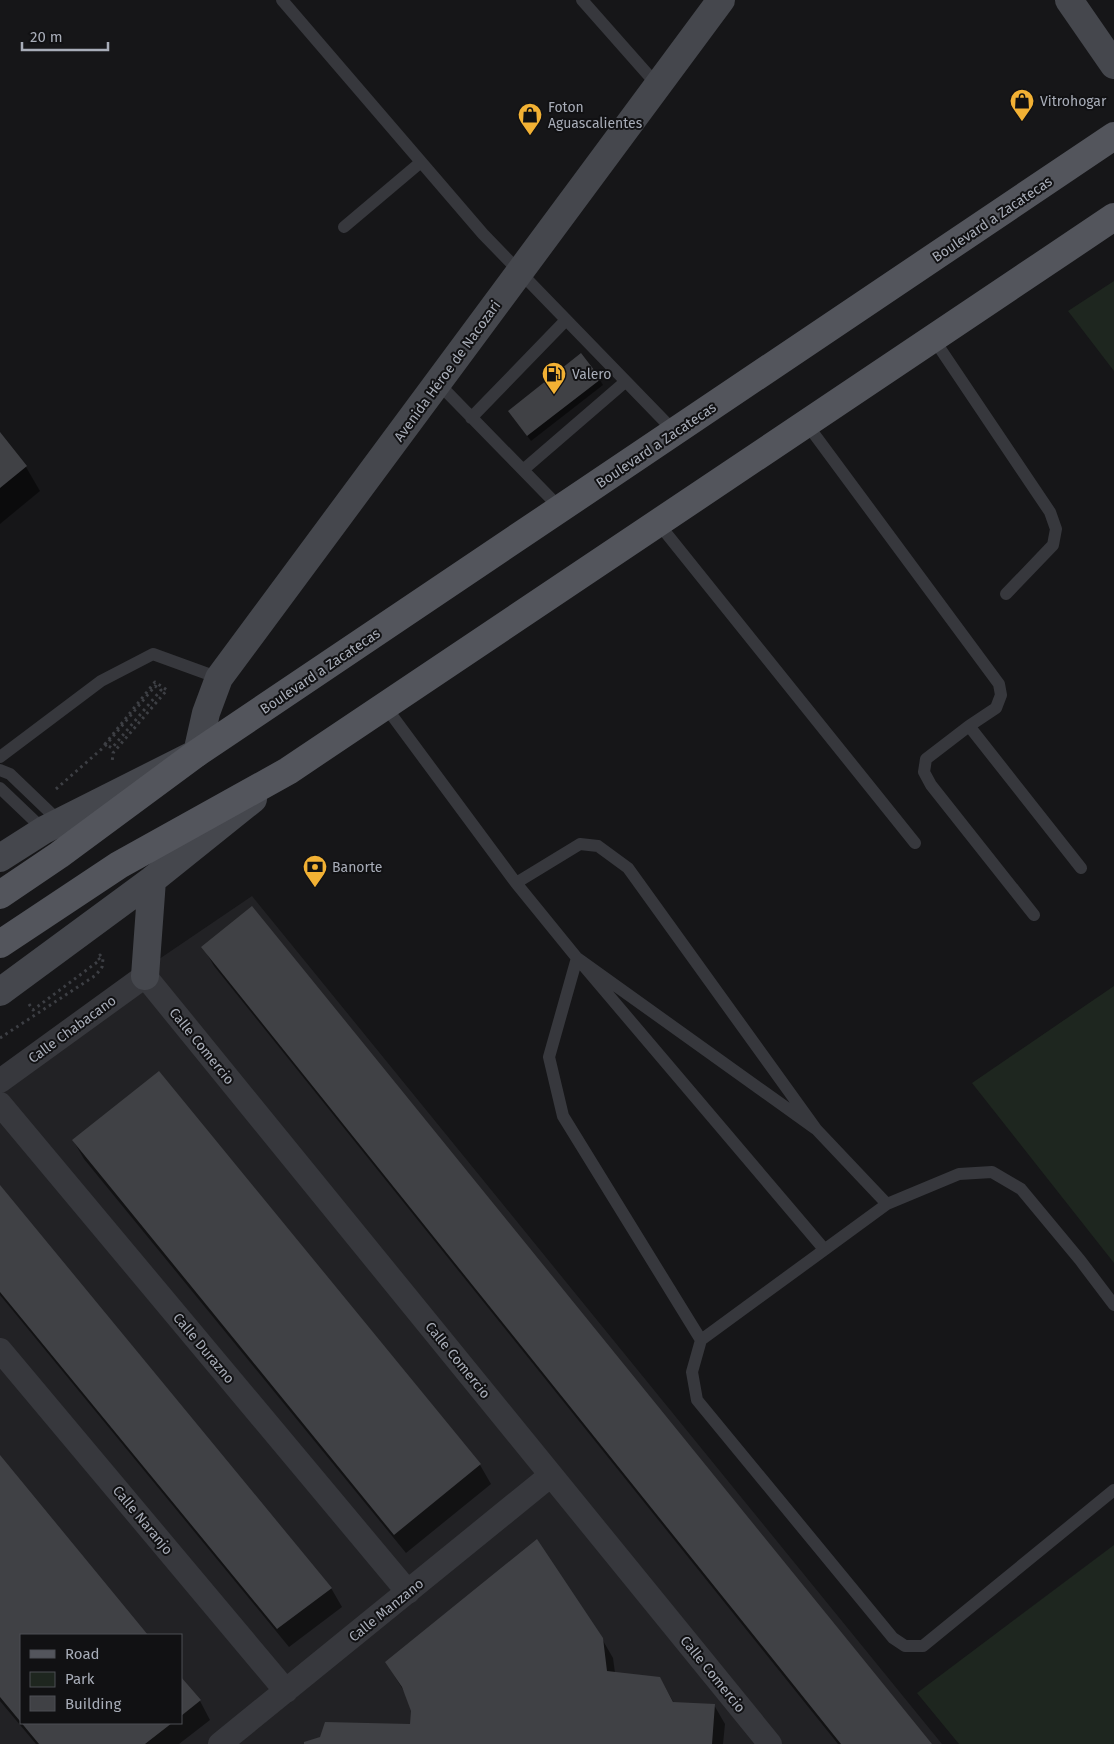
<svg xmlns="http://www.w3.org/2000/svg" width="1114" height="1744" font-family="'Fira Sans',sans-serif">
<rect width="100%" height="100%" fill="#161618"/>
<path fill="#222225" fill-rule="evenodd" d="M 252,896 L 942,1744 L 0,1744 L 0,1067 ZM 21,1635 L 181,1635 L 181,1723 L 21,1723 Z"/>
<path fill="#1e261f" d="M 1114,281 L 1114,371 L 1068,311 Z
M 1114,986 L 1114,1263 L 972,1083 Z
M 1114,1545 L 1114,1744 L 959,1744 L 917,1693 Z"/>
<path fill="#0007" d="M 600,380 L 603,385 L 531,441 L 513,417 Z
M 0,434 L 26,467 L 40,491 L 0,524 Z
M 203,947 L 930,1744 L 838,1744 L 214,966 Z
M 159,1073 L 480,1465 L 491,1484 L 406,1553 L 84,1159 L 73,1140 Z
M 0,1186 L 331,1588 L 342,1607 L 289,1647 L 0,1295 Z
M 0,1457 L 146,1635 L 21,1635 L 21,1723 L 181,1723 L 181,1679 L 200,1701 L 210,1720 L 179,1744 L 36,1744 L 0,1701 Z
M 602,1639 L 613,1658 L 615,1673 L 660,1678 L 674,1703 L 714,1705 L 725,1724 L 723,1744 L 306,1744 L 321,1738 L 411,1725 L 412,1711 L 405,1693 L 386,1662 Z"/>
<path fill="#404145" d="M 581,353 L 601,379 L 527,436 L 508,411 Z
M 0,432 L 27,466 L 0,488 Z
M 252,906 L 932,1744 L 841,1744 L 201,947 Z
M 159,1071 L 481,1464 L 394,1535 L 72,1140 Z
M 0,1185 L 332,1588 L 277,1629 L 0,1292 Z
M 0,1455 L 148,1635 L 21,1635 L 21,1723 L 172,1723 L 145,1744 L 39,1744 L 0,1697 Z
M 537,1539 L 603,1638 L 607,1671 L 660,1677 L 673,1702 L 715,1704 L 712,1744 L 304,1744 L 304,1742 L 320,1737 L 325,1722 L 410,1724 L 411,1711 L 402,1687 L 385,1662 Z
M 181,1677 L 201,1700 L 181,1716 Z"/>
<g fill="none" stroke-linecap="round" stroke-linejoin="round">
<path stroke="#3d3f44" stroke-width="3" stroke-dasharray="2.5 4" stroke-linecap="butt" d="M 56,789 L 105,746 L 155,686 L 161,690 L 112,748 L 105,744 L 155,682 L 167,690 L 113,753 L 112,763
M 29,1004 L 33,1010 L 100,960 L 96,955
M 0,1038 L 96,975 L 102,967 L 103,959 L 100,955 L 99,956"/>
<path stroke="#37383d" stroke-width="12" d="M 282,0 L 483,234 L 675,432
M 582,0 L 658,86
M 344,227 L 421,162
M 933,338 L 1050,512 L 1056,529 L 1053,545 L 1006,594
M 438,383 L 561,509
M 471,418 L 566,320
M 806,423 L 999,684 L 1001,695 L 996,708 L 969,726 L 926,759 L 924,772 L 931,785 L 1034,915
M 523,470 L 625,382
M 658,523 L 915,843
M 385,706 L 516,883 L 577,958 L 824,1249
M 969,726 L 1081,868
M 0,757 L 101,681 L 153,654 L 219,678
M 0,770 L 10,774 L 60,822
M 0,788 L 44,830
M 516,883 L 580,844 L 598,846 L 628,868 L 816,1129 L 887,1204
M 1114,1305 L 1080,1260 L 1021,1189 L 992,1172 L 959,1174 L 887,1204 L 701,1340 L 692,1372 L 697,1400 L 893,1638 L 905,1646 L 923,1646 L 1114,1490
M 701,1340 L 563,1116 L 549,1057 L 577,958 L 816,1129"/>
<path stroke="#37383d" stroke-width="24" d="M 0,1081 L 145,976 L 770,1744
M 0,1104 L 408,1592
M 0,1350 L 286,1691
M 220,1744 L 551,1475"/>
<path stroke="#45474d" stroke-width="28" d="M 1069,0 L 1114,65
M 0,858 L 44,830 L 197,753 L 206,713 L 219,678 L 721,0
M 145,976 L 152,880
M 0,992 L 152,880 L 253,799"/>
<path stroke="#53555c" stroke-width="28" d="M 0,895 L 59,855 L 197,753 L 1114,136
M 0,944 L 119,865 L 288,771 L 1114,217"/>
</g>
<defs>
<symbol id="shop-pin" viewBox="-11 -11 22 30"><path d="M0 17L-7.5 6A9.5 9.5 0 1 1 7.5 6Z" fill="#f2b134" stroke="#111113"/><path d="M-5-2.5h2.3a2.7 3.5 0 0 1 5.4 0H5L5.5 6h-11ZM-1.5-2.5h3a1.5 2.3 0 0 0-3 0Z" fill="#111"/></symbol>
<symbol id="fuel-pin" viewBox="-11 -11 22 30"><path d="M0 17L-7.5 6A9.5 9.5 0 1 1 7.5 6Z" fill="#f2b134" stroke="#111113"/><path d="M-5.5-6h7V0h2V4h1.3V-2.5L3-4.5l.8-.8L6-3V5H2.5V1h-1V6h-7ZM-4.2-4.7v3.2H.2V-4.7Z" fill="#111"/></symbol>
<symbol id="bank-pin" viewBox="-11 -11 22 30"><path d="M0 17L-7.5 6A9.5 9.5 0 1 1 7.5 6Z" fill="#f2b134" stroke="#111113"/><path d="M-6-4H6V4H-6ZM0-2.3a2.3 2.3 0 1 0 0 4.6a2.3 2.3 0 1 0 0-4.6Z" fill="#111"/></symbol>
</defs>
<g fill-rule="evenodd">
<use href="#shop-pin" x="1008" y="87" width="28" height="38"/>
<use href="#shop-pin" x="516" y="101" width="28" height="38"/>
<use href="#fuel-pin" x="540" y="360" width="28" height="38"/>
<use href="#bank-pin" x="301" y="853" width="28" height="38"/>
</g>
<g text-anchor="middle" stroke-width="4" stroke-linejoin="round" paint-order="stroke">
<g font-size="14" fill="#a8adb8" stroke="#111113" text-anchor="start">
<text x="1040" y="106">Vitrohogar</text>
<text x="548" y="112">Foton<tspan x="548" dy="16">Aguascalientes</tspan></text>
<text x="572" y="379">Valero</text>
<text x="332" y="872">Banorte</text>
</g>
<g font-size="14" fill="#a8adb8" stroke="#111113">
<text transform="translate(992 219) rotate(-34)" y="5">Boulevard a Zacatecas</text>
<text transform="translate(447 371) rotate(-54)" y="5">Avenida Héroe de Nacozari</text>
<text transform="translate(656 445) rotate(-34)" y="5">Boulevard a Zacatecas</text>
<text transform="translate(320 671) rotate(-34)" y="5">Boulevard a Zacatecas</text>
<text transform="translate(72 1029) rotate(-36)" y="5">Calle Chabacano</text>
<text transform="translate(202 1046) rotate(51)" y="5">Calle Comercio</text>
<text transform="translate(204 1348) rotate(50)" y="5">Calle Durazno</text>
<text transform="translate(458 1360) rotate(51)" y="5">Calle Comercio</text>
<text transform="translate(143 1520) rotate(50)" y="5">Calle Naranjo</text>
<text transform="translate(386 1610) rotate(-39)" y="5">Calle Manzano</text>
<text transform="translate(713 1674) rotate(51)" y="5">Calle Comercio</text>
</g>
</g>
<rect x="20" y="1634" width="162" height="90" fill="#111113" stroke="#4d4f55"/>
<rect x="30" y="1650" width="25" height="8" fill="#53555c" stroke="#4d4f55"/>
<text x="65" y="1659" font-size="15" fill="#a8adb8">Road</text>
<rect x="30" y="1672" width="25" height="15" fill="#1e261f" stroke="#4d4f55"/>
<text x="65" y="1684" font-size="15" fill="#a8adb8">Park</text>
<rect x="30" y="1696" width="25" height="15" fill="#404145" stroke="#4d4f55"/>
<text x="65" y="1709" font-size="15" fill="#a8adb8">Building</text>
<path d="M22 42v8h86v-8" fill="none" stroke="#a8adb8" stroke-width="2.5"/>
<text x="30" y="42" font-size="15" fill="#a8adb8" stroke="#111113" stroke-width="4" paint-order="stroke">20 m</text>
</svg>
